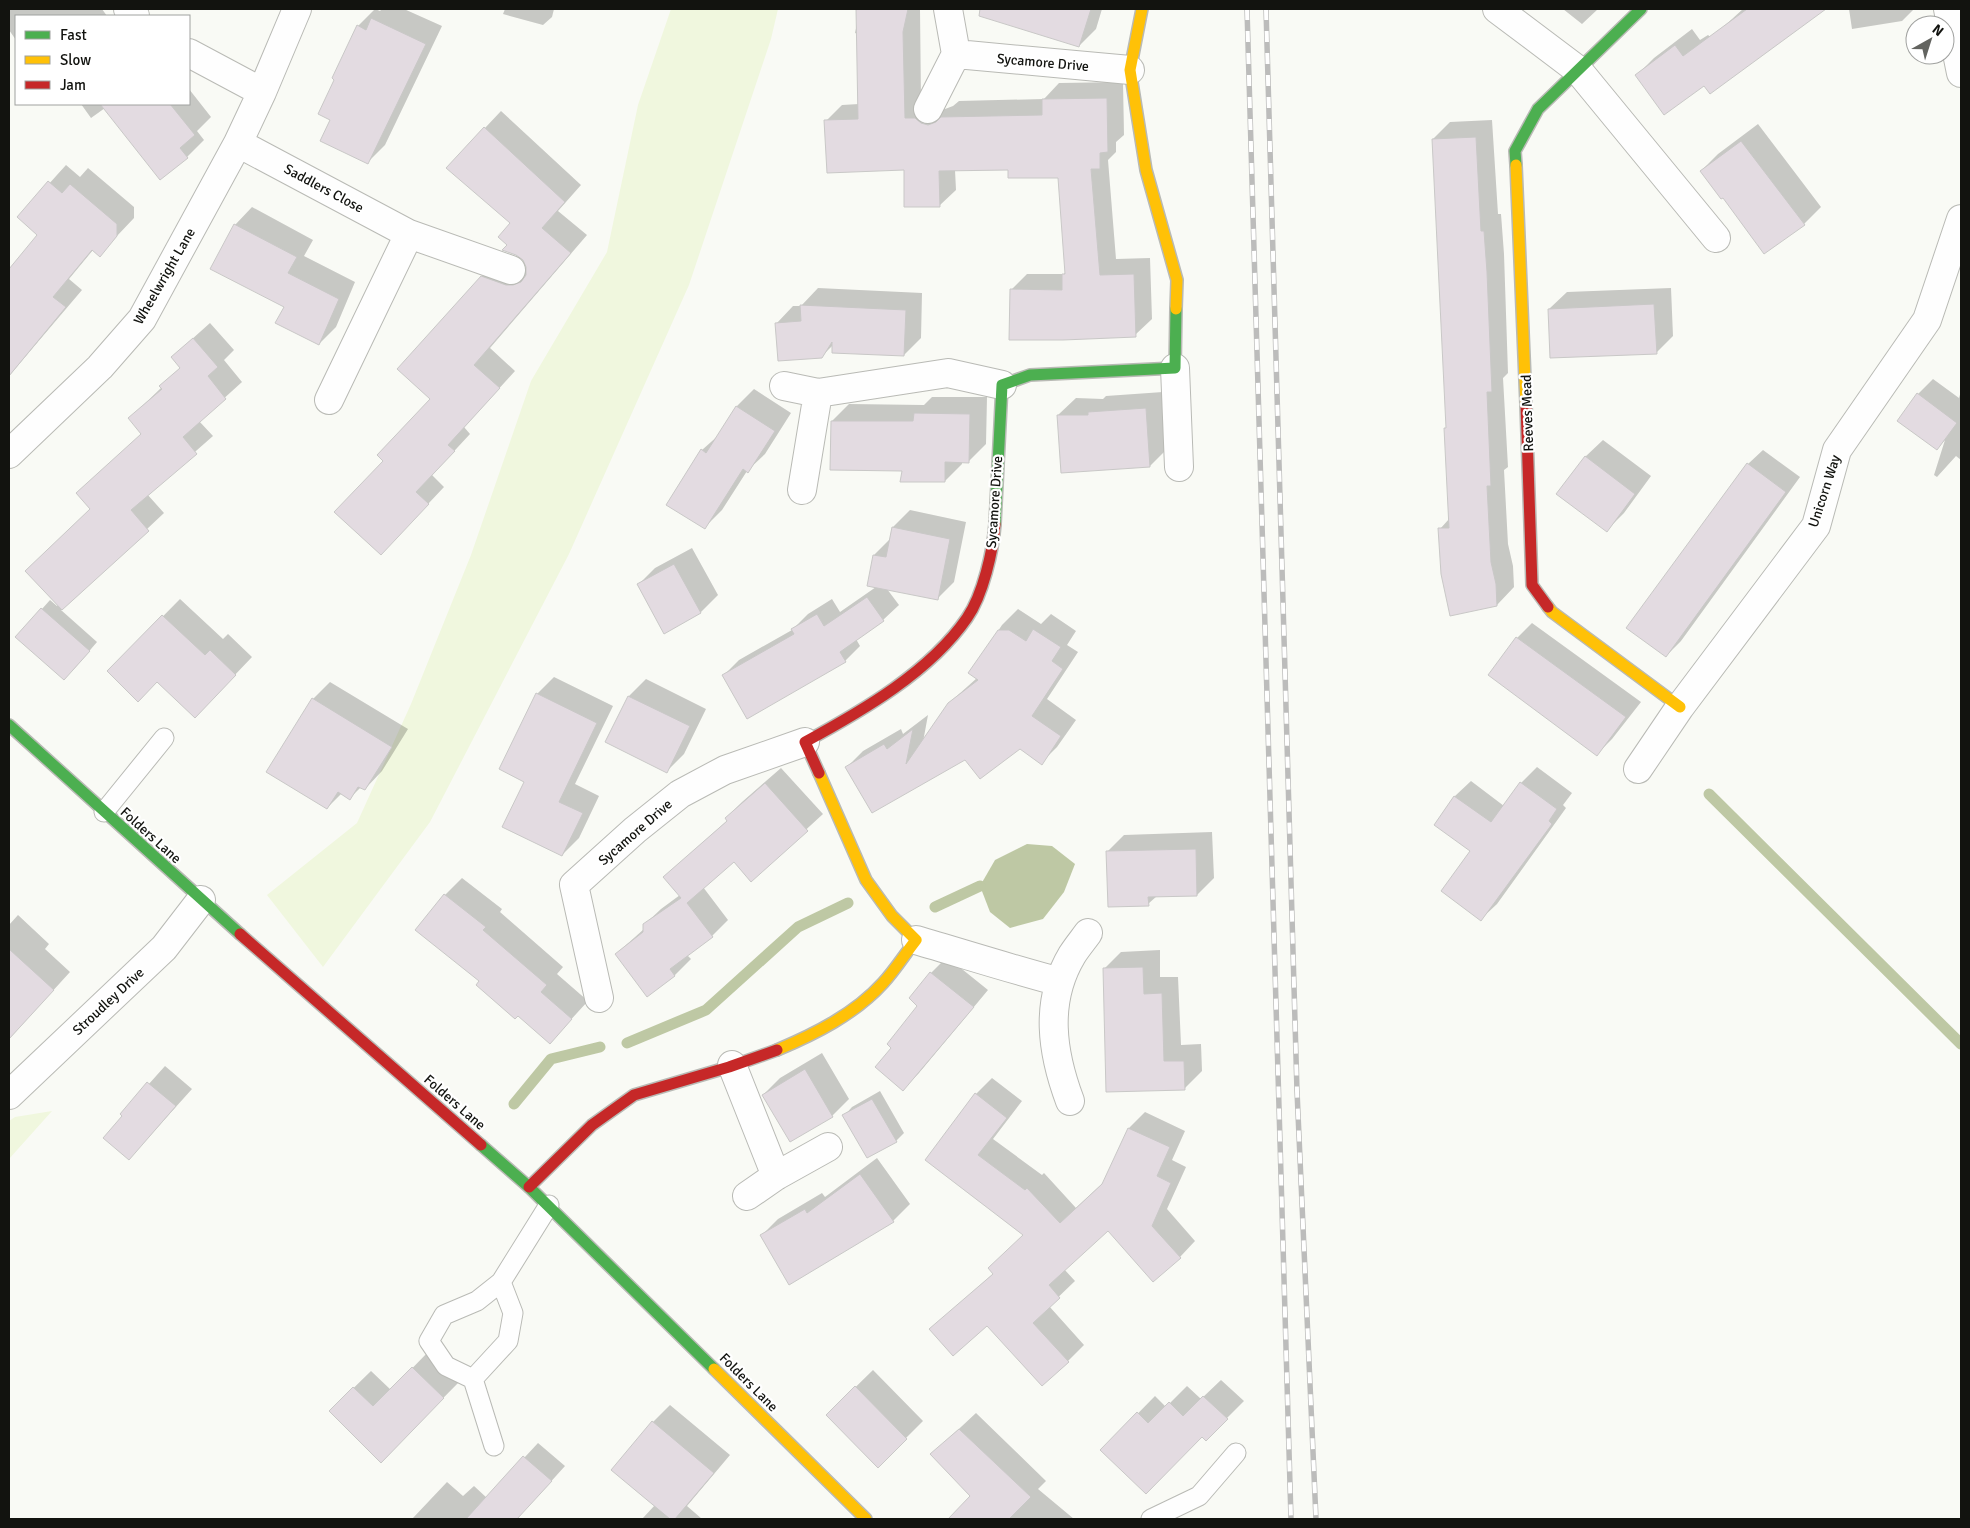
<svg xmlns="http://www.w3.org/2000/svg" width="1970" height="1528" font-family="Signika,sans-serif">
<rect width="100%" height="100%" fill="#f9faf5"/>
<path fill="#f0f7de" d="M 671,9 L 778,9 L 771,39 L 689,285 L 569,554 L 430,822 L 323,967 L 267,895 L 357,823 L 411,704 L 471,555 L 531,381 L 607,252 L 638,105 Z
M 52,1111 L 9,1159 L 9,1121 L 15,1117 Z"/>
<path fill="#bec8a4" d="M 1027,844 L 1052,846 L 1075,864 L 1064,892 L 1043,919 L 1010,928 L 990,912 L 980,886 L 995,860 Z"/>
<path fill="#0003" d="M 9,9 L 102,9 L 107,16 L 16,16 L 16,40 L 9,30 Z
M 375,9 L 380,11 L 382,9 L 404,9 L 442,26 L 385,145 L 368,162 L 332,119 L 358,26 Z
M 505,9 L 554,9 L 552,17 L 543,25 L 503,14 Z
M 860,9 L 920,9 L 921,102 L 937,107 L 945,109 L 953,106 L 959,101 L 1044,99 L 1059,83 L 1123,82 L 1124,135 L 1116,142 L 1116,152 L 1108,160 L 1116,259 L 1150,258 L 1152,319 L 1135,335 L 1011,290 L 1027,274 L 1064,274 L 1066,271 L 1059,177 L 1009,169 L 955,170 L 956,190 L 939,206 L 905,168 L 826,121 L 842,105 L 859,104 L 858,34 L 855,33 Z
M 1040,9 L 1102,9 L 1096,29 L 1079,46 L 1033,31 Z
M 1563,9 L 1598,9 L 1582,24 Z
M 1743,9 L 1824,9 L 1747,65 L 1721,29 Z
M 1849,9 L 1914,9 L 1902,21 L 1852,29 Z
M 1692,29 L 1700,40 L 1708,35 L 1735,57 L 1637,75 L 1654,58 Z
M 189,89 L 211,117 L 197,131 L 204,140 L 187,157 L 105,108 L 91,118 L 81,104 L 189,104 Z
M 501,111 L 581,185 L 558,211 L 587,235 L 490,348 L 515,371 L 464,427 L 470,434 L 432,475 L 444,487 L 397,537 L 384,461 L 432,399 L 482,277 L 499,260 L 528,269 L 524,259 L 509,245 L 512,222 L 485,128 Z
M 1492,120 L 1498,214 L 1501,214 L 1504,254 L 1508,373 L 1503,378 L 1508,467 L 1504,470 L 1508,544 L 1513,566 L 1514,587 L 1497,605 L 1440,529 L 1449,519 L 1446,428 L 1448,426 L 1433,139 L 1450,122 Z
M 1758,124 L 1821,207 L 1804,224 L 1765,252 L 1723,196 L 1701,171 L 1718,154 Z
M 66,165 L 80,177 L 88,168 L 134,207 L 134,218 L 99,255 L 93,250 L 69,279 L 82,290 L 9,376 L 9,271 L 39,235 L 19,217 Z
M 252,207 L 313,240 L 304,256 L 355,282 L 336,327 L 319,344 L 285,307 L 235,225 Z
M 818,288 L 922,293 L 921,338 L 904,355 L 833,345 L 821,357 L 776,324 L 793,306 L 801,306 Z
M 1671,288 L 1673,336 L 1656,353 L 1549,309 L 1567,292 Z
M 210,323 L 234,350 L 224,360 L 242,382 L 199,421 L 213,436 L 147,494 L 164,513 L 61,610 L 97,642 L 73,670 L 17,637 L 50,600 L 57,606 L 59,605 L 92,509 L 142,433 L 130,418 L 162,387 L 161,386 L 181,367 L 172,357 Z
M 1933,379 L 1959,398 L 1961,391 L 1961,460 L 1956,456 L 1937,477 L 1934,475 L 1945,440 L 1937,448 L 1918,394 Z
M 754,389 L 791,413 L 765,454 L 747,471 L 722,510 L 705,527 L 702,450 L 720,434 L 737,406 Z
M 1163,392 L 1167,449 L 1150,466 L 1058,415 L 1076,398 L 1103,399 L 1106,396 Z
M 932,397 L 987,397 L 986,444 L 969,461 L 962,461 L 962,464 L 945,481 L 904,470 L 832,421 L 849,404 L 924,405 Z
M 1603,440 L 1651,476 L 1624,513 L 1607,530 L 1585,457 Z
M 1763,450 L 1800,477 L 1681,641 L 1666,656 L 1748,464 Z
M 910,510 L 966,522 L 954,582 L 937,599 L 887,589 L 899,605 L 883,620 L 856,639 L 860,646 L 845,661 L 724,675 L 739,660 L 792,630 L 808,614 L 832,599 L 840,612 L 876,587 L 874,555 L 890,539 L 893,527 Z
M 692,548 L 718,595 L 701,612 L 664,632 L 638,585 L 655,568 Z
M 180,599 L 223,639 L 228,634 L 252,657 L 212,699 L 157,680 L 109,671 Z
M 1018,609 L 1041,624 L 1051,614 L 1076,631 L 1067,645 L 1078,652 L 1047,699 L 1076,720 L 1057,747 L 1041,763 L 1020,748 L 966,758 L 872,811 L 847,767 L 863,751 L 901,729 L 903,734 L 928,715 L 923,742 L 949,703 L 977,678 L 970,673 L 1002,625 Z
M 1532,623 L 1641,702 L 1612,739 L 1597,754 L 1517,638 Z
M 554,677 L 613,706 L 575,784 L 599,796 L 579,838 L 562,855 L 526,781 L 537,694 Z
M 646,679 L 706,709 L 684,754 L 667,771 L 607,742 L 629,696 Z
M 330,682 L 408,729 L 382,771 L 365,789 L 361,787 L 350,798 L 342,793 L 327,808 L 313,699 Z
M 1537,767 L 1572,793 L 1563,805 L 1566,808 L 1497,904 L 1481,919 L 1472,851 L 1435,824 L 1455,796 L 1471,781 L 1504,806 L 1521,783 Z
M 781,768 L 823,814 L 751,880 L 734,860 L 703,887 L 728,920 L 712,936 L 687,955 L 691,959 L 675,975 L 647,996 L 616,954 L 644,929 L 644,925 L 661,909 L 680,895 L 664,877 L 728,820 L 726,818 L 742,802 Z
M 1212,832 L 1214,878 L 1197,895 L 1157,896 L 1148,904 L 1107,852 L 1124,835 Z
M 462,878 L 502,909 L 500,912 L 563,967 L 557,974 L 588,1001 L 566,1025 L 417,930 L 445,895 Z
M 18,915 L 49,944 L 45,949 L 70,972 L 9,1039 L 9,925 Z
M 1160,950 L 1160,977 L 1178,977 L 1181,1045 L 1201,1044 L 1202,1071 L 1185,1088 L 1108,1091 L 1104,969 L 1121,952 Z
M 947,957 L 988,990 L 919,1073 L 903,1089 L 893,1047 L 919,1005 L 910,998 L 931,973 Z
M 822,1053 L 849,1099 L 832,1116 L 763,1095 L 780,1078 Z
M 165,1066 L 192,1089 L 129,1159 L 124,1116 L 122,1114 Z
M 992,1078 L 1022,1101 L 993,1139 L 1042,1175 L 1044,1173 L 1076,1208 L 1104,1182 L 1129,1128 L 1145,1112 L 1185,1131 L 1172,1160 L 1186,1167 L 1167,1209 L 1195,1241 L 1180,1257 L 1108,1229 L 1064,1269 L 1075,1281 L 1049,1306 L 1084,1345 L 1068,1361 L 987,1325 L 931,1329 L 994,1273 L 1024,1235 L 926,1160 L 976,1094 Z
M 880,1091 L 904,1133 L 896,1141 L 844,1116 L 852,1107 Z
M 877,1158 L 910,1204 L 893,1221 L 789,1283 L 761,1236 L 778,1219 L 822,1193 L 825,1197 Z
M 430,1350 L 460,1381 L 381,1461 L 330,1411 L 371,1371 L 391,1390 Z
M 873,1370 L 923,1421 L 878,1466 L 827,1415 Z
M 1221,1380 L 1244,1401 L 1206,1439 L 1202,1436 L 1102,1450 L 1155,1396 L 1166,1407 L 1187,1386 L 1201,1399 Z
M 670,1405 L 730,1455 L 687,1506 L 702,1519 L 642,1519 L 655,1505 L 653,1422 Z
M 976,1413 L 1046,1481 L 1038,1489 L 1074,1519 L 970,1519 L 959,1509 L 972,1496 L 932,1454 Z
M 538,1443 L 565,1466 L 537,1497 L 516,1506 L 504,1519 L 412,1519 L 447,1482 L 463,1496 L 474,1486 L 487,1498 Z"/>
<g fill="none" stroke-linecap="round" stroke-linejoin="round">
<path stroke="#bec8a4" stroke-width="11" d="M 1709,794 L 1961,1044
M 935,907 L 980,886
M 627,1043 L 706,1010 L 798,927 L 848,903
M 514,1104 L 551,1059 L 600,1047"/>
</g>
<path fill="#e3dbe1" stroke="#c9c8c7" d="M 856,9 L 908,9 L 903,32 L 905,118 L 915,118 L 921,123 L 928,125 L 936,122 L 941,117 L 1042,115 L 1042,99 L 1107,98 L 1108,152 L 1100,153 L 1100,169 L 1091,169 L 1100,275 L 1134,274 L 1136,337 L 1063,340 L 1009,340 L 1010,289 L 1062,290 L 1062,274 L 1065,274 L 1058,178 L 1008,178 L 1008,170 L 939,171 L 940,207 L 904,207 L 904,170 L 827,173 L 824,120 L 858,119 Z
M 980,9 L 1091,9 L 1079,47 L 979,16 Z
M 1747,9 L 1826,9 L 1710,94 L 1704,86 L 1664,115 L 1635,75 L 1675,45 L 1683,56 Z
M 371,18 L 426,44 L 368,164 L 320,141 L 330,120 L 318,114 L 334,80 L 332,78 L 357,25 L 366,30 Z
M 100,104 L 170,104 L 195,135 L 180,148 L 188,158 L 160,180 Z
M 484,127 L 565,202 L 542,228 L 571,253 L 474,365 L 500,388 L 448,445 L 455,451 L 416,492 L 429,504 L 381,555 L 334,512 L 383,461 L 377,455 L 430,399 L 397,369 L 481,276 L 506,285 L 513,285 L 521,282 L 526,275 L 526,267 L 523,260 L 516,255 L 502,250 L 507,245 L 498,237 L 510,223 L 446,168 Z
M 1476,137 L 1481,231 L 1484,231 L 1487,272 L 1492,392 L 1487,392 L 1491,486 L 1487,486 L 1491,562 L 1496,584 L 1497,606 L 1450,616 L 1441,574 L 1438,528 L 1449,528 L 1444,428 L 1446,428 L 1432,139 Z
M 1741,141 L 1805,225 L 1764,254 L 1723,198 L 1721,199 L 1700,171 Z
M 48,181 L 62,193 L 70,184 L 117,224 L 117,236 L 100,257 L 92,250 L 53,297 L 66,307 L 9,376 L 9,269 L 37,235 L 17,217 Z
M 234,224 L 297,257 L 288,273 L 339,299 L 319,345 L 275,323 L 284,307 L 210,269 Z
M 1654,304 L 1657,354 L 1550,358 L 1548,309 Z
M 800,305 L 906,310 L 904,356 L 832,353 L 832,342 L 822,358 L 778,361 L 775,323 L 801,321 Z
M 193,338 L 218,367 L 208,376 L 226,399 L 183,437 L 197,454 L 131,510 L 149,531 L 62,610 L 25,571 L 90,509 L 76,493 L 141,434 L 128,418 L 162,389 L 159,386 L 180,368 L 171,357 Z
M 1917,393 L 1957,423 L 1937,450 L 1897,421 Z
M 736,406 L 775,431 L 748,473 L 743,469 L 705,529 L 666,505 L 701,449 L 706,453 Z
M 1146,408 L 1150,467 L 1061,473 L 1057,415 L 1088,415 L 1088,412 Z
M 914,413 L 970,414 L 969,463 L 945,462 L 945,482 L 900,482 L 902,471 L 830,470 L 831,421 L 913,421 Z
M 1585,456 L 1635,494 L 1607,532 L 1556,494 Z
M 1747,463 L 1786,492 L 1666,657 L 1626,628 Z
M 892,527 L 950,539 L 938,600 L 867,586 L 873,555 L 886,557 Z
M 674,564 L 701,613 L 664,634 L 637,584 Z
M 867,597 L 884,621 L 840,652 L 846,662 L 747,719 L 722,675 L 794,634 L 791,629 L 817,614 L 824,626 Z
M 41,608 L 90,651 L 64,680 L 15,637 Z
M 162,615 L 205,655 L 210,650 L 236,675 L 195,718 L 157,682 L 138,702 L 107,671 Z
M 1033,629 L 1061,647 L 1052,661 L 1063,669 L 1032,716 L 1061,736 L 1042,765 L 1020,749 L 980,779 L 965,760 L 872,813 L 845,767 L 884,744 L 887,749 L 913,729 L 906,764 L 948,703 L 978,680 L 968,673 L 998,630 L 1009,630 L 1026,641 Z
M 1516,637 L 1626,717 L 1597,756 L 1488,675 Z
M 536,693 L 597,723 L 559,802 L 583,813 L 562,856 L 502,827 L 524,782 L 499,769 Z
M 628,696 L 690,726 L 667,773 L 605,742 Z
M 312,698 L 392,747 L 365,790 L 358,787 L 350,800 L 338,792 L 327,809 L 266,772 Z
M 1520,782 L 1557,809 L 1549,821 L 1552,824 L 1481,921 L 1441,891 L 1470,851 L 1434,825 L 1454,796 L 1491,822 Z
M 765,783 L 808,831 L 751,882 L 734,862 L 687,903 L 713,937 L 670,969 L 675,976 L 647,997 L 615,954 L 643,932 L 643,924 L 681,898 L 663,877 L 727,821 L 725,818 Z
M 1196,849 L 1197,896 L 1148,897 L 1149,906 L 1108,907 L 1106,851 Z
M 444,894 L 486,927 L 483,930 L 547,985 L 541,992 L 572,1019 L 550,1044 L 518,1016 L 515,1019 L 476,985 L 479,981 L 415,930 Z
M 9,949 L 54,990 L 9,1039 Z
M 1143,967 L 1144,994 L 1162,993 L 1164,1061 L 1184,1061 L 1185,1090 L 1106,1092 L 1103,968 Z
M 930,972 L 974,1007 L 903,1091 L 875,1067 L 891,1048 L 887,1044 L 917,1006 L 909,998 Z
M 805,1069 L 833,1117 L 790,1142 L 762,1095 Z
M 147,1082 L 176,1106 L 129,1160 L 103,1138 L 122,1116 L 120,1114 Z
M 975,1093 L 1007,1118 L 978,1155 L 1025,1190 L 1027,1188 L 1060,1223 L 1102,1184 L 1128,1128 L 1170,1147 L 1157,1176 L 1171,1183 L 1152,1226 L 1181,1258 L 1153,1282 L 1108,1231 L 1049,1285 L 1060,1298 L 1033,1323 L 1069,1362 L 1042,1386 L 987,1326 L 953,1356 L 929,1329 L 993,1274 L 988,1268 L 1023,1235 L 925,1160 Z
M 872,1099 L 897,1142 L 867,1158 L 842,1115 Z
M 860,1174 L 894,1222 L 789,1285 L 760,1235 L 805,1209 L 807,1213 Z
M 412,1367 L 444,1398 L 381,1463 L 329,1411 L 353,1387 L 373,1406 Z
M 855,1386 L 907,1439 L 878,1468 L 826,1415 Z
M 1203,1396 L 1228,1419 L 1206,1441 L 1202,1437 L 1146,1494 L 1100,1450 L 1137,1412 L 1148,1423 L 1169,1402 L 1183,1416 Z
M 652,1421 L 714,1473 L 675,1519 L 670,1519 L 611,1470 Z
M 959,1429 L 1031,1497 L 1009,1519 L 948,1519 L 970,1496 L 930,1454 Z
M 523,1456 L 552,1481 L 517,1519 L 466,1519 Z"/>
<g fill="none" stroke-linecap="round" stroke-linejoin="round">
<defs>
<path id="lane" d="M 104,812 L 164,738
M 473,1379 L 508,1341 L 513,1313 L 501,1282
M 494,1446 L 473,1379 L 446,1366 L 429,1341 L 444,1315 L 477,1301 L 501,1282 L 549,1205
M 1151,1519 L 1199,1496 L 1236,1453"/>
<path id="street" d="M 128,9 L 135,16
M 948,9 L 956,54 L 1130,70
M 1497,9 L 1578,70 L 1716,238
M 1948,9 L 1961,73
M 189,53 L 262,92
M 928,109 L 956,54
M 238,143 L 409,234 L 511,270
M 1175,368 L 1179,467
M 784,386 L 818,393 L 948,373 L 1002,385
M 329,400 L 409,234
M 9,454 L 100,367 L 142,319 L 238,143 L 262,92 L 297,9
M 802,490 L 818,393
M 1638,769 L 1680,707 L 1816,526 L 1837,450 L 1927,320 L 1961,219
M 916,940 C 964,954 1011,969 1060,982
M 599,998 L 574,885 L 635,830 L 680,794 L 725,770 L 805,742
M 732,1065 L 776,1176
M 9,1095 L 164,948 L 201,900
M 1070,1101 C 1052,1053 1044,1002 1072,955 C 1077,947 1083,940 1088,933
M 747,1196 L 776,1176 L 828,1147"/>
<path id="fast" d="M 1516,165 L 1515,151 L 1538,109 L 1641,9
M 995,524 L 1002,385 L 1030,375 L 1175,368 L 1176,309
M 9,725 L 240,934
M 481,1145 L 529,1187 L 714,1369"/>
<path id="slow" d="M 1142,9 L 1130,70 L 1146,170 L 1177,280 L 1176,309
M 1516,165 L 1526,404
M 1548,607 L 1552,612 L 1680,707
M 777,1050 C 815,1034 855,1014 883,983 C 895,970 905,954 916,940 L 892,916 L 866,880 L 819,773
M 714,1369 L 866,1519"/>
<path id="jam" d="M 1526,404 L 1532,585 L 1548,607
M 819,773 L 805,742 C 862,711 930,672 967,618 C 983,595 993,551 995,524
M 240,934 L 481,1145
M 529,1187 L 592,1125 L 634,1095 L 729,1067 L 777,1050"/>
</defs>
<use href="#lane" stroke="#b9bab5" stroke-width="21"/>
<use href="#street" stroke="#b9bab5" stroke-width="30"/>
<use href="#fast" stroke="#b9bab5" stroke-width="14"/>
<use href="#slow" stroke="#b9bab5" stroke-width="14"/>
<use href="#jam" stroke="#b9bab5" stroke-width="14"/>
<use href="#lane" stroke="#fefefe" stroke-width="19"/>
<use href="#street" stroke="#fefefe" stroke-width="28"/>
<use href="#fast" stroke="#4caf50" stroke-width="11"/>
<use href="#slow" stroke="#ffc107" stroke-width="11"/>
<use href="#jam" stroke="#c62828" stroke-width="11"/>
<defs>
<path id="rail" d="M 1247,9 L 1291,1519
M 1266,9 L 1297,1091 L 1316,1519"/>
</defs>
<use href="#rail" stroke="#bcbcbb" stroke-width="5.5"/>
<use href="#rail" stroke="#fff" stroke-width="4" stroke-dasharray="11" stroke-linecap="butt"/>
</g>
<g text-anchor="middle" stroke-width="4.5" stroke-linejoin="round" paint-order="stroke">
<g font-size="14" fill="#12130f" stroke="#fff">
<text transform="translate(1043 62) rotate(5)" y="5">Sycamore Drive</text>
<text transform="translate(324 188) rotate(28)" y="5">Saddlers Close</text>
<text transform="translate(164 276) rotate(-60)" y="5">Wheelwright Lane</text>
<text transform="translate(1527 413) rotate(-92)" y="5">Reeves Mead</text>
<text transform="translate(1824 491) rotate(-72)" y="5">Unicorn Way</text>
<text transform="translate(994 502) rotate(-86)" y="5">Sycamore Drive</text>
<text transform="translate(635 832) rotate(-41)" y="5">Sycamore Drive</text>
<text transform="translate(151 835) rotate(42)" y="5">Folders Lane</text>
<text transform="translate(108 1001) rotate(-43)" y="5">Stroudley Drive</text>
<text transform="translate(455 1102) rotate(41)" y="5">Folders Lane</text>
<text transform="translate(749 1382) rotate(45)" y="5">Folders Lane</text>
</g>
</g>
<rect width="1970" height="1528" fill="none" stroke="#12130f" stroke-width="20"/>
<rect x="15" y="15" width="175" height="90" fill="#ffffff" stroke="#a0a19f"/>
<rect x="25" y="31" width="25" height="8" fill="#4caf50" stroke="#a0a19f"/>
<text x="60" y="40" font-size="15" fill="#12130f">Fast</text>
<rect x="25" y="56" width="25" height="8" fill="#ffc107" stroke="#a0a19f"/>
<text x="60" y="65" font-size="15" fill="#12130f">Slow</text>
<rect x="25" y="81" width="25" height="8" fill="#c62828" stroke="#a0a19f"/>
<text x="60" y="90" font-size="15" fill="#12130f">Jam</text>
<g transform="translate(1930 40) rotate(39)"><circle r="24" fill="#ffffff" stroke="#a0a19f"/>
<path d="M0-4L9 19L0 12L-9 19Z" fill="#636460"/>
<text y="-8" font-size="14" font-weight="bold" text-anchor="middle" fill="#12130f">N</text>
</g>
</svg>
